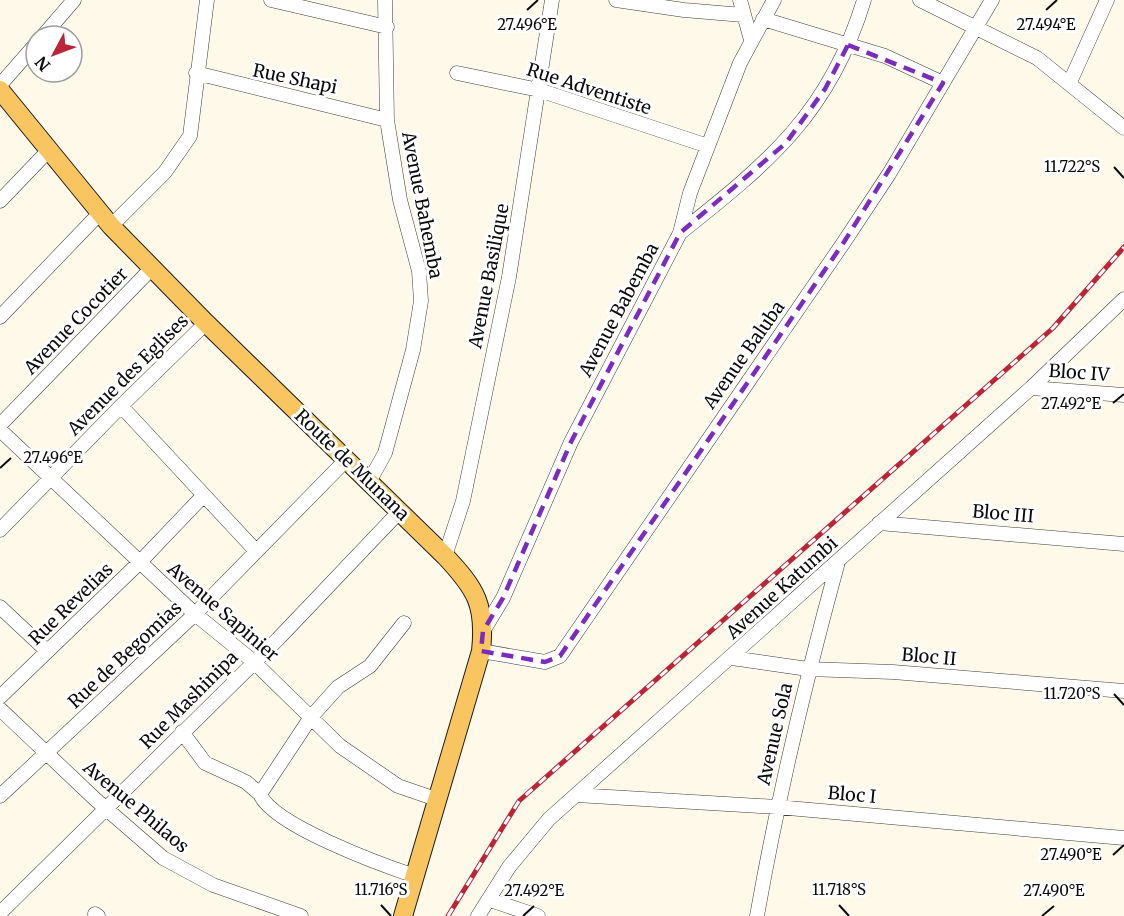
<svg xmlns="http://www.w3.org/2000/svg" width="1124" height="916" font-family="Merriweather,serif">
<rect width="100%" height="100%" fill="#fff9ea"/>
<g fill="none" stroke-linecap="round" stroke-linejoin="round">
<defs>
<path id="minor" d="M 271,0 L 387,27
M 616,0 L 684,10 L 743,15
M 740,0 L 751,40
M 920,0 L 1037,58 L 1124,128
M 763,19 L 885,56 L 943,83
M 43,36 L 74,0
M 196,73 L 387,120
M 457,73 L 539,90 L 708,146
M 1070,82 L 1107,0
M 0,85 L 36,44
M 0,201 L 48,151
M 111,226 L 165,172 L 190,136 L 207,0
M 680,233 C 768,163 830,113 864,0
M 0,317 L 99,214
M 1031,388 L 1124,395
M 121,406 L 256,551
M 0,425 L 152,268
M 0,430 L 195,614 L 254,662 L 340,746 L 398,786 L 436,799
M 369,482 L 385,453 L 413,350 L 421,301 L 419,271 L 400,200 L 387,120 L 385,0
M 879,523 L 1124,544
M 0,530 L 121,406 L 206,323
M 445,556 L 463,501 L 509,277 L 552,0
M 0,607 L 47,651
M 404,623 L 370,666 L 338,687 L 311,717 L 260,794 C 272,825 382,865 415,876
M 483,631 L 503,598 L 571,442 L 680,233 L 690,193 L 740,63 L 774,0
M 481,651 L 545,662 L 560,656 L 844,242 L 889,174 L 992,0
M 732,658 L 808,669 L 893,672 L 1124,691
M 0,697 L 140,562 L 203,496
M 0,709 L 95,799 L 163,858 L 213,885 L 301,916
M 182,732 L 205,763 L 246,782 L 260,794
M 576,795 L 777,807 L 1124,838
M 0,796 L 195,614 L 346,460
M 490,900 L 538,916
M 1,912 L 278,639 L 399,512
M 95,914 L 98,916
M 478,916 L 509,867 L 549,819 L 1031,388 L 1124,299
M 757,916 C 778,796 806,679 838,562"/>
<path id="major" d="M 0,90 L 111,226 L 206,323 L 445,556 C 476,589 486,605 481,651 L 403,916"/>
</defs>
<use href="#minor" stroke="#3e3e3e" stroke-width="15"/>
<use href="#major" stroke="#1c1c1c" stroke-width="20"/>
<use href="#minor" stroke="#fff" stroke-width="14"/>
<use href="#major" stroke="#f8c561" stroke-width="18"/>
<defs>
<path id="rail" d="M 448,916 L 519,801 L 1053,328 L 1124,247"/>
</defs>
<use href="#rail" stroke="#ba253a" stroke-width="5"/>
<use href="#rail" stroke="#fff" stroke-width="3" stroke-dasharray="9" stroke-linecap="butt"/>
</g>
<path fill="none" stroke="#7b2cbf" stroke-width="4.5" stroke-dasharray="12 8" stroke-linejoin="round" d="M 848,45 L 943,83 L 844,242 L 560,656 L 545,662 L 481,651 L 483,631 L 503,598 L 571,442 L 680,233 L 786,143 L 825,89 Z"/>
<path fill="none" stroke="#0b0b0b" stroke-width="2" d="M 527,10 L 538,0M 1046,10 L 1057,0M 1114,167 L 1124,178M 1113,403 L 1124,394M 0,468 L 11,458M 1114,694 L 1124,705M 1113,855 L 1124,845M 381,905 L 391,916M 839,905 L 849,916M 523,916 L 534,906M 1042,916 L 1054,906"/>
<g text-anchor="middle" stroke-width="6" stroke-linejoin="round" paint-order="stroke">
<g font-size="18" fill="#0b0b0b" stroke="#fff">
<text transform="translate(295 79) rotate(12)" y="6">Rue Shapi</text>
<text transform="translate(589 89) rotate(18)" y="6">Rue Adventiste</text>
<text transform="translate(422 205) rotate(79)" y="6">Avenue Bahemba</text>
<text transform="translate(489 276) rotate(-79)" y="6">Avenue Basilique</text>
<text transform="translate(619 310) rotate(-62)" y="6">Avenue Babemba</text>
<text transform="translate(76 321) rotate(-46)" y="6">Avenue Cocotier</text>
<text transform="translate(744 355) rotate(-55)" y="6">Avenue Baluba</text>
<text transform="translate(1079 373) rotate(4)" y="6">Bloc IV</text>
<text transform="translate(128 375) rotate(-45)" y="6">Avenue des Eglises</text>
<text transform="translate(352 465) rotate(44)" y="6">Route de Munana</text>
<text transform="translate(1003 514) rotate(5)" y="6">Bloc III</text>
<text transform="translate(782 588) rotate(-42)" y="6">Avenue Katumbi</text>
<text transform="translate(71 604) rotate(-44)" y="6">Rue Revelias</text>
<text transform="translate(223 612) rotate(41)" y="6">Avenue Sapinier</text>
<text transform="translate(125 655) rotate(-43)" y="6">Rue de Begomias</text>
<text transform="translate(929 657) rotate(5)" y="6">Bloc II</text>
<text transform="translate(189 700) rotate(-45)" y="6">Rue Mashinipa</text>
<text transform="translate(775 734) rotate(-77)" y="6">Avenue Sola</text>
<text transform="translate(852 795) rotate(5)" y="6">Bloc I</text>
<text transform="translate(136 807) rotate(40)" y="6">Avenue Philaos</text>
</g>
</g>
<g font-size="15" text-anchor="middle" fill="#0b0b0b" stroke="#fff" stroke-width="6" stroke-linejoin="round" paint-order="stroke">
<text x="527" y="30">27.496°E</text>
<text x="1046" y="30">27.494°E</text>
<text x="1072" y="172">11.722°S</text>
<text x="1071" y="409">27.492°E</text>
<text x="53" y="463">27.496°E</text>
<text x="1072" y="699">11.720°S</text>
<text x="1071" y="860">27.490°E</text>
<text x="381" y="895">11.716°S</text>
<text x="839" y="895">11.718°S</text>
<text x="534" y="896">27.492°E</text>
<text x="1054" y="896">27.490°E</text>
</g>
<g transform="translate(54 54) rotate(229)"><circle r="28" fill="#ffffff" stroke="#9d9d9d" stroke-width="1.5"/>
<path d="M0-4.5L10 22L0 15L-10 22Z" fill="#ba253a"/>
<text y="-9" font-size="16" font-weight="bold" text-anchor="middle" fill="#0b0b0b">N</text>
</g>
</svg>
